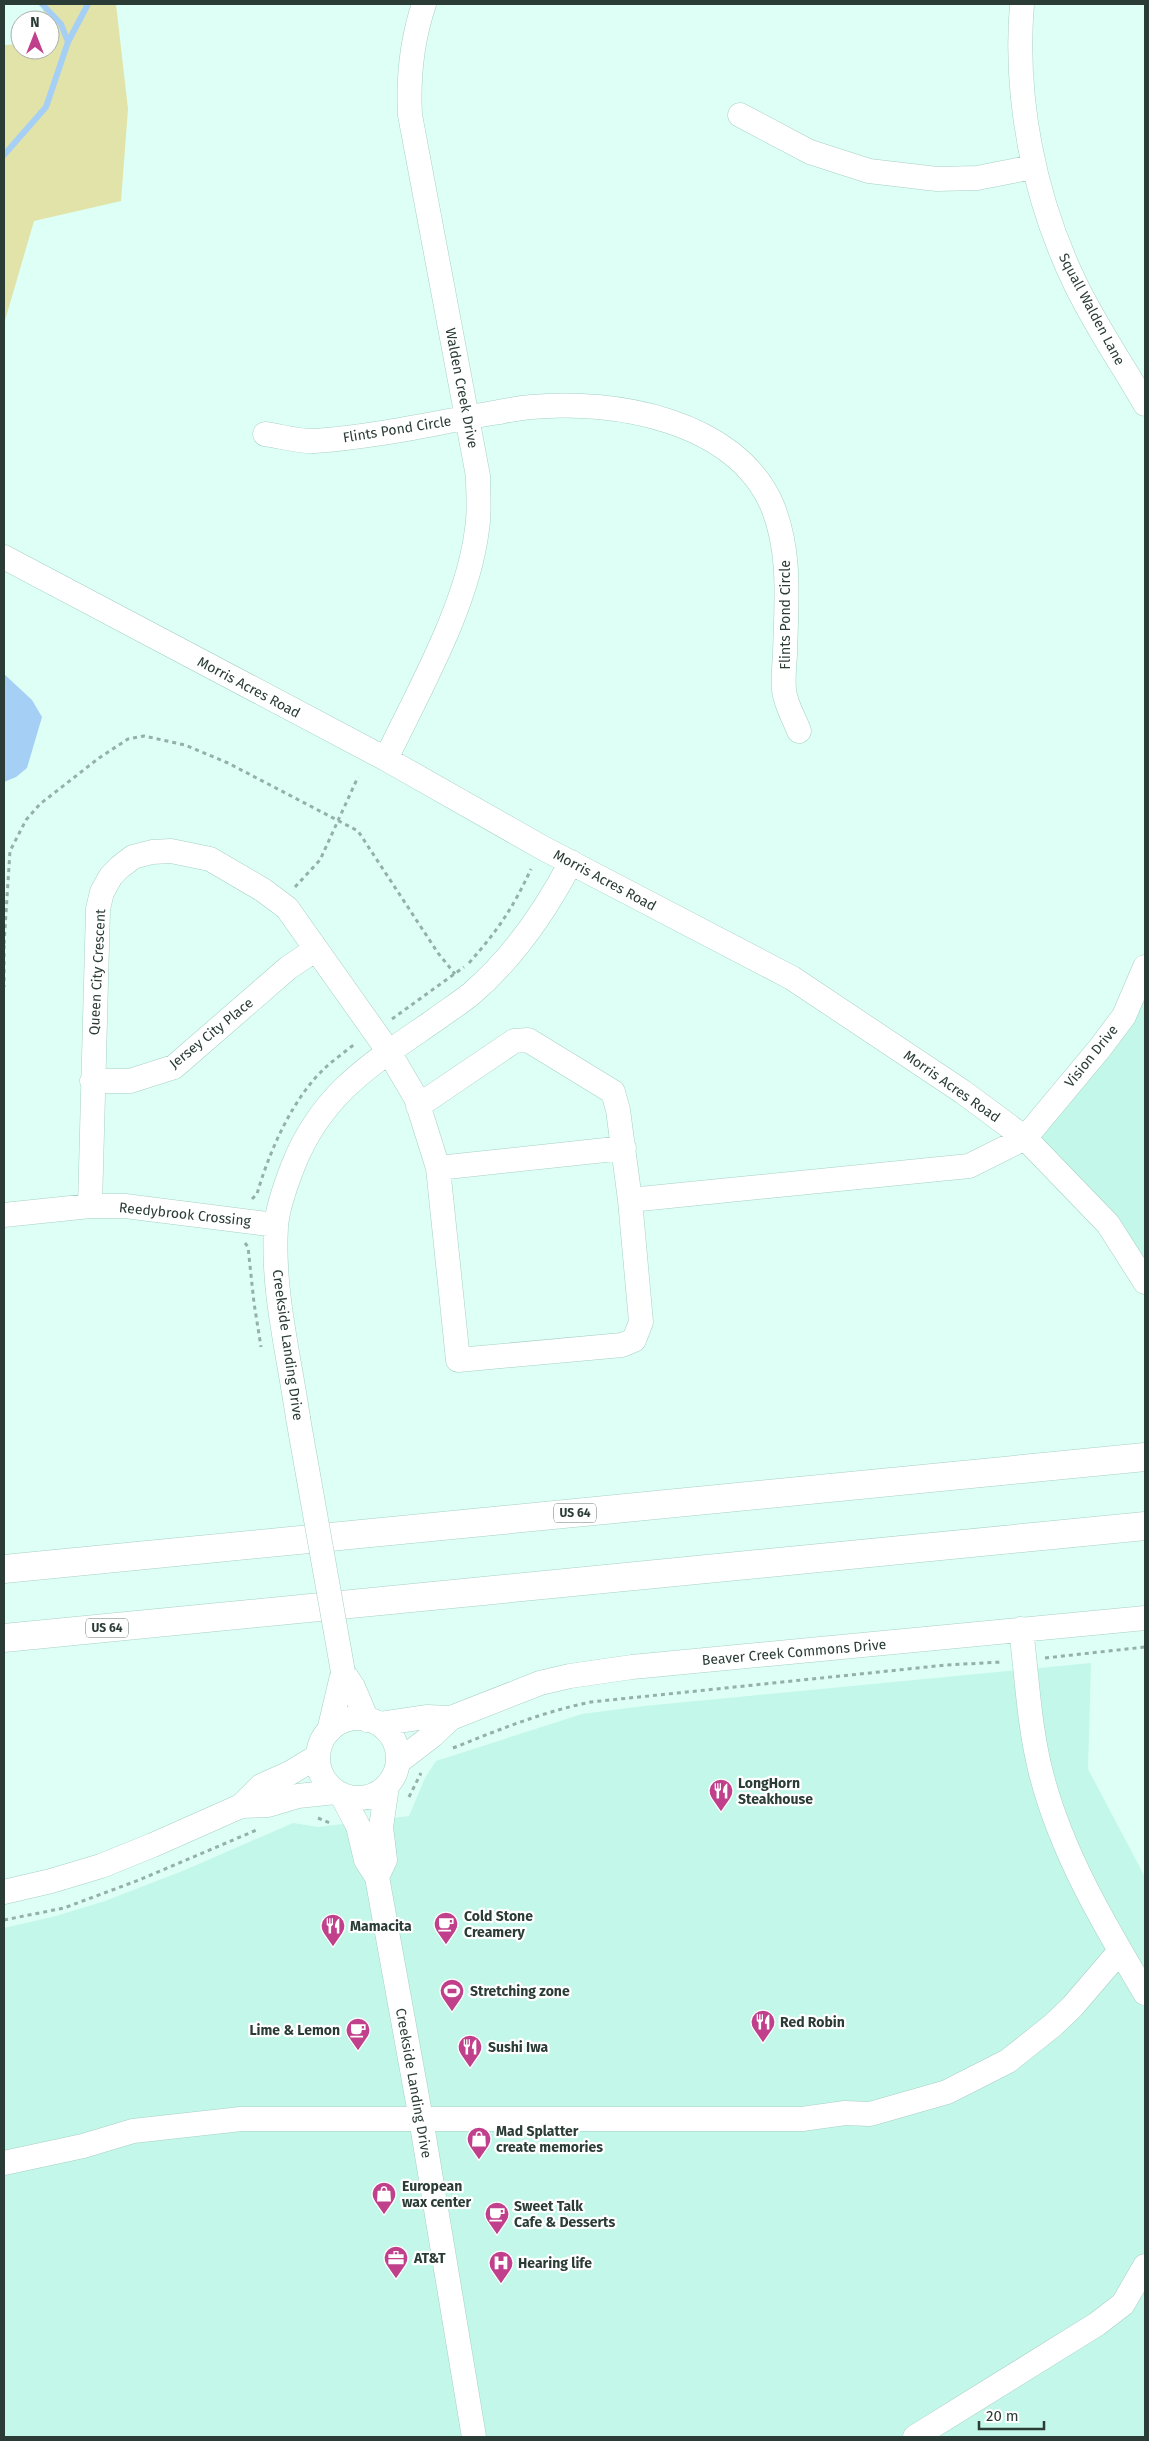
<svg xmlns="http://www.w3.org/2000/svg" width="1149" height="2441" font-family="'Fira Sans',sans-serif">
<rect width="100%" height="100%" fill="#ddfff5"/>
<path fill="#c3f7e9" d="M 1145,967 L 1145,1282 L 1025,1138 Z
M 1091,1663 L 1088,1769 L 1145,1877 L 1145,2437 L 4,2437 L 4,1928 L 56,1916 L 105,1901 L 185,1870 L 293,1823 L 318,1827 L 409,1816 L 425,1778 L 436,1761 L 582,1714 L 644,1706 Z"/>
<path fill="#e2e3a8" d="M 44,4 L 116,4 L 128,109 L 121,201 L 34,221 L 4,324 L 4,45 L 20,44 L 20,50 L 50,50 L 50,20 L 42,20 Z"/>
<path fill="#a5cff5" d="M 4,674 L 32,700 L 42,717 L 27,768 L 16,777 L 4,782 Z"/>
<g fill="none" stroke-linecap="round" stroke-linejoin="round">
<path stroke="#a5cff5" stroke-width="6" d="M 42,4 L 61,24 L 68,42
M 4,155 L 46,107 L 68,42 L 88,4"/>
<defs>
<path id="minor" d="M 1022,4 C 1014,98 1034,198 1075,283 C 1095,325 1122,364 1145,404
M 740,115 L 810,152 L 869,171 L 937,179 L 977,178 L 1033,167
M 265,434 C 281,436 299,442 315,441 C 375,437 434,423 493,413 C 505,411 518,408 531,407 C 614,399 735,420 772,505 C 792,553 786,605 785,655 C 784,667 783,679 784,690 C 785,703 794,718 799,731
M 4,557 L 386,759 L 543,848 L 792,978 L 963,1092 L 1025,1138 L 1108,1224 L 1145,1282
M 386,759 C 419,690 468,605 477,529 C 480,512 478,493 478,476 L 410,115 C 408,78 412,40 424,4
M 92,1081 L 130,1081 L 174,1067 L 288,968 L 316,949
M 418,1106 L 514,1041 L 528,1040 L 613,1092 L 618,1110 L 630,1200
M 438,1168 L 624,1148
M 90,1206 L 98,909 L 102,892 L 111,876 L 120,867 L 133,857 L 152,852 L 171,851 L 210,859 L 263,890 L 287,908 L 389,1052 L 416,1098 L 438,1168 L 458,1360 L 622,1345 L 634,1340 L 641,1322 L 630,1200 L 969,1166 L 1025,1138 L 1100,1048 L 1124,1016 L 1145,967
M 4,1215 L 90,1206 L 125,1206 L 276,1225
M 298,1418 C 289,1355 272,1291 276,1227 C 277,1208 286,1184 293,1166 C 322,1092 373,1063 435,1020 C 447,1011 460,1003 471,994 C 514,957 545,912 571,862
M 1021,1629 C 1027,1677 1029,1726 1041,1773 C 1061,1852 1104,1924 1145,1993
M 343,1672 L 353,1687 L 367,1720
M318 1758a40 40 0 1 1 80 0a40 40 0 1 1-80 0Z
M 379,1724 L 426,1717 L 451,1718
M 329,1731 L 343,1672
M 398,1762 L 433,1735 L 451,1718 L 540,1683 L 570,1676 L 632,1667 L 1145,1618
M 341,1794 L 358,1826 L 366,1860 L 377,1877 L 421,2119 L 474,2437
M 241,1806 L 268,1805 L 298,1796 L 336,1792
M 377,1877 L 385,1860 L 381,1827 L 387,1786
M 4,1892 L 51,1881 L 101,1866 L 153,1845 L 241,1806 L 261,1786 L 290,1773 L 318,1756
M 4,2163 L 83,2146 L 133,2131 L 241,2119 L 802,2119 L 845,2113 L 870,2114 L 947,2092 L 1008,2061 L 1052,2026 L 1072,2007 L 1120,1951
M 915,2437 L 1097,2324 L 1123,2304 L 1145,2266"/>
<path id="highway" d="M 4,1569 L 1145,1457
M 4,1638 L 1145,1526"/>
</defs>
<use href="#minor" stroke="#a7d0c5" stroke-width="25"/>
<use href="#highway" stroke="#a7d0c5" stroke-width="29"/>
<path stroke="#95b0a8" stroke-width="3" stroke-dasharray="4 4" stroke-linecap="butt" d="M 295,887 L 320,860 L 358,777
M 4,944 L 10,851 L 26,820 L 40,804 L 99,758 L 128,739 L 144,736 L 185,745 L 228,763 L 358,831 L 438,953 L 455,974
M 4,945 L 4,987
M 469,963 C 498,930 513,908 531,869
M 392,1019 L 464,967
M 252,1199 L 257,1194 C 269,1152 293,1097 326,1067 C 335,1059 346,1051 356,1043
M 245,1243 L 248,1247 L 254,1303 L 261,1347
M 1045,1658 L 1145,1647
M 453,1748 C 498,1730 542,1712 591,1702 L 946,1665 L 1002,1662
M 409,1797 L 421,1773
M 318,1818 L 330,1823
M 4,1920 L 64,1908 L 139,1880 L 259,1829"/>
<use href="#minor" stroke="#fff" stroke-width="24"/>
<use href="#highway" stroke="#fff" stroke-width="28"/>
<defs>
<path id="minor-bridge" d="M 298,1418 L 343,1672"/>
</defs>
<use href="#minor-bridge" stroke="#a7d0c5" stroke-width="25" stroke-linecap="butt"/>
<use href="#minor-bridge" stroke="#fff" stroke-width="24"/>
</g>
<defs>
<symbol id="restaurant-pin" viewBox="-11 -11 22 30"><path d="M0 17L-7.5 6A9.5 9.5 0 1 1 7.5 6Z" fill="#c0408b" stroke="#fff"/><path d="M-5-6h1v4h1v-4h1v4h1v-4h1v5L-1.5 .5V6h-2V.5L-5-1ZM5-6V6H3V1.5H1.5Q1.5-4 5-6Z" fill="#fff"/></symbol>
<symbol id="cafe-pin" viewBox="-11 -11 22 30"><path d="M0 17L-7.5 6A9.5 9.5 0 1 1 7.5 6Z" fill="#c0408b" stroke="#fff"/><path d="M-5.5-4.5H6V0H3Q3 3.5 0 3.5H-2.5Q-5.5 3.5-5.5 0ZM3-3.2v2h1.7v-2ZM-6 4.5H4V6H-6Z" fill="#fff"/></symbol>
<symbol id="stadium-pin" viewBox="-11 -11 22 30"><path d="M0 17L-7.5 6A9.5 9.5 0 1 1 7.5 6Z" fill="#c0408b" stroke="#fff"/><path d="M0-5a6.5 5 0 1 0 0 10a6.5 5 0 1 0 0-10ZM-3.5-1.8h7v3.6h-7Z" fill="#fff"/></symbol>
<symbol id="shop-pin" viewBox="-11 -11 22 30"><path d="M0 17L-7.5 6A9.5 9.5 0 1 1 7.5 6Z" fill="#c0408b" stroke="#fff"/><path d="M-5-2.5h2.3a2.7 3.5 0 0 1 5.4 0H5L5.5 6h-11ZM-1.5-2.5h3a1.5 2.3 0 0 0-3 0Z" fill="#fff"/></symbol>
<symbol id="office-pin" viewBox="-11 -11 22 30"><path d="M0 17L-7.5 6A9.5 9.5 0 1 1 7.5 6Z" fill="#c0408b" stroke="#fff"/><path d="M-6-3h4V-5.5h4V-3h4V5H-6ZM-1-4.5V-3h2v-1.5ZM-6 0V1H6V0Z" fill="#fff"/></symbol>
<symbol id="hospital-pin" viewBox="-11 -11 22 30"><path d="M0 17L-7.5 6A9.5 9.5 0 1 1 7.5 6Z" fill="#c0408b" stroke="#fff"/><path d="M-5-5h3v3.5h4V-5h3V5h-3V1.5h-4V5h-3Z" fill="#fff"/></symbol>
</defs>
<g fill-rule="evenodd">
<use href="#restaurant-pin" x="707" y="1777" width="28" height="38"/>
<use href="#cafe-pin" x="432" y="1910" width="28" height="38"/>
<use href="#restaurant-pin" x="319" y="1912" width="28" height="38"/>
<use href="#stadium-pin" x="438" y="1977" width="28" height="38"/>
<use href="#restaurant-pin" x="749" y="2008" width="28" height="38"/>
<use href="#cafe-pin" x="344" y="2016" width="28" height="38"/>
<use href="#restaurant-pin" x="456" y="2033" width="28" height="38"/>
<use href="#shop-pin" x="465" y="2125" width="28" height="38"/>
<use href="#shop-pin" x="370" y="2180" width="28" height="38"/>
<use href="#cafe-pin" x="483" y="2200" width="28" height="38"/>
<use href="#office-pin" x="382" y="2244" width="28" height="38"/>
<use href="#hospital-pin" x="487" y="2249" width="28" height="38"/>
</g>
<g text-anchor="middle" stroke-width="4.5" stroke-linejoin="round" paint-order="stroke">
<g fill="#fff" stroke="#6b7673" stroke-width="1">
<rect x="554" y="1503.5" width="42" height="19" rx="4"/>
<rect x="86" y="1618.5" width="42" height="19" rx="4"/>
</g>
<g font-size="12" font-weight="bold" fill="#2b3c37">
<text x="575" y="1517">US 64</text>
<text x="107" y="1632">US 64</text>
</g>
<g font-size="14" fill="#2b3c37" stroke="#fff">
<text transform="translate(1092 309) rotate(62)" y="5">Squall Walden Lane</text>
<text transform="translate(462 388) rotate(79)" y="5">Walden Creek Drive</text>
<text transform="translate(397 429) rotate(-9)" y="5">Flints Pond Circle</text>
<text transform="translate(785 615) rotate(-90)" y="5">Flints Pond Circle</text>
<text transform="translate(249 687) rotate(28)" y="5">Morris Acres Road</text>
<text transform="translate(605 880) rotate(28)" y="5">Morris Acres Road</text>
<text transform="translate(97 972) rotate(-87)" y="5">Queen City Crescent</text>
<text transform="translate(211 1033) rotate(-39)" y="5">Jersey City Place</text>
<text transform="translate(1091 1056) rotate(-51)" y="5">Vision Drive</text>
<text transform="translate(952 1086) rotate(35)" y="5">Morris Acres Road</text>
<text transform="translate(185 1214) rotate(6)" y="5">Reedybrook Crossing</text>
<text transform="translate(288 1345) rotate(82)" y="5">Creekside Landing Drive</text>
<text transform="translate(794 1652) rotate(-5)" y="5">Beaver Creek Commons Drive</text>
<text transform="translate(414 2083) rotate(80)" y="5">Creekside Landing Drive</text>
</g>
<g font-size="14" font-weight="bold" fill="#2b3c37" stroke="#fff" text-anchor="start">
<text x="738" y="1788">LongHorn<tspan x="738" dy="16">Steakhouse</tspan></text>
<text x="464" y="1921">Cold Stone<tspan x="464" dy="16">Creamery</tspan></text>
<text x="350" y="1931">Mamacita</text>
<text x="470" y="1996">Stretching zone</text>
<text x="780" y="2027">Red Robin</text>
<text x="340" y="2035" text-anchor="end">Lime &amp; Lemon</text>
<text x="488" y="2052">Sushi Iwa</text>
<text x="496" y="2136">Mad Splatter<tspan x="496" dy="16">create memories</tspan></text>
<text x="402" y="2191">European<tspan x="402" dy="16">wax center</tspan></text>
<text x="514" y="2211">Sweet Talk<tspan x="514" dy="16">Cafe &amp; Desserts</tspan></text>
<text x="414" y="2263">AT&amp;T</text>
<text x="518" y="2268">Hearing life</text>
</g>
</g>
<rect width="1149" height="2441" fill="none" stroke="#2b3c37" stroke-width="10"/>
<g transform="translate(35 35)"><circle r="24" fill="#ffffff" stroke="#aab1af"/>
<path d="M0-4L9 19L0 12L-9 19Z" fill="#c0408b"/>
<text y="-8" font-size="14" font-weight="bold" text-anchor="middle" fill="#2b3c37">N</text>
</g>
<path d="M979 2421v8h65v-8" fill="none" stroke="#2b3c37" stroke-width="2.5"/>
<text x="986" y="2421" font-size="15" fill="#2b3c37" stroke="#ffffff" stroke-width="4" paint-order="stroke">20 m</text>
</svg>
